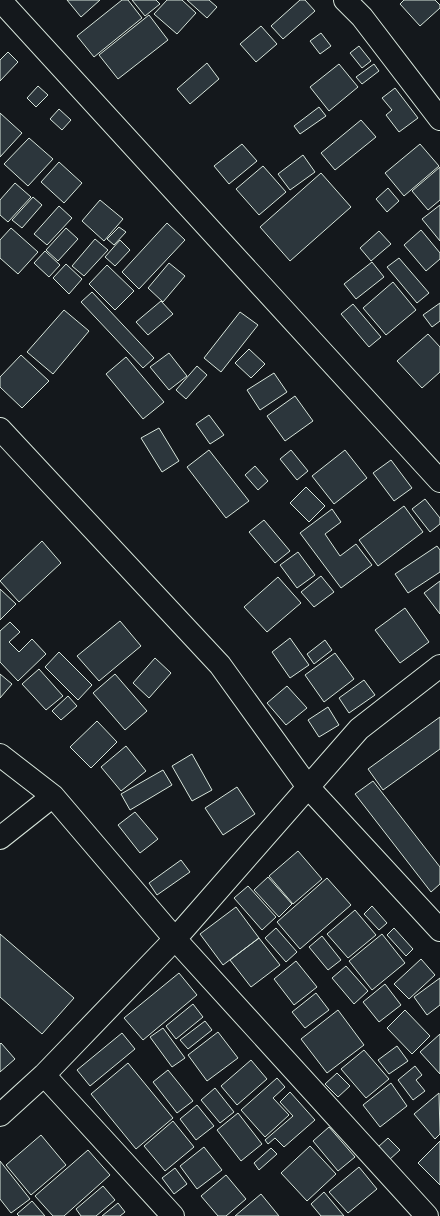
<svg xmlns="http://www.w3.org/2000/svg" width="440" height="1216" font-family="'Noto Sans',sans-serif">
<rect width="100%" height="100%" fill="#14181c"/>
<path fill="#2c363c" stroke="#d8e6dc" d="M 67,0 L 100,0 L 81,17 Z
M 122,0 L 128,0 L 142,18 L 94,57 L 77,36 Z
M 132,0 L 156,0 L 160,4 L 145,16 Z
M 167,0 L 182,0 L 196,13 L 177,34 L 154,14 Z
M 187,0 L 209,0 L 217,7 L 207,18 Z
M 300,0 L 305,0 L 315,11 L 283,39 L 271,26 Z
M 404,0 L 435,0 L 440,5 L 440,8 L 420,26 L 400,4 Z
M 149,15 L 168,40 L 118,79 L 99,55 Z
M 261,26 L 277,44 L 256,62 L 240,44 Z
M 321,33 L 331,46 L 320,54 L 310,41 Z
M 359,46 L 371,61 L 362,68 L 350,53 Z
M 8,52 L 18,62 L 0,81 L 0,60 Z
M 207,63 L 219,79 L 190,104 L 177,89 Z
M 339,64 L 358,87 L 329,111 L 310,87 Z
M 374,64 L 379,71 L 362,84 L 356,77 Z
M 38,86 L 48,95 L 36,107 L 27,98 Z
M 395,88 L 418,118 L 399,132 L 386,115 L 392,110 L 382,98 Z
M 319,107 L 326,116 L 300,134 L 294,126 Z
M 59,109 L 71,120 L 62,130 L 50,119 Z
M 0,113 L 22,133 L 0,157 Z
M 361,120 L 376,137 L 335,170 L 321,153 Z
M 29,138 L 53,159 L 28,186 L 4,164 Z
M 242,144 L 257,161 L 229,184 L 214,166 Z
M 420,144 L 439,166 L 404,196 L 385,173 Z
M 303,155 L 315,172 L 290,190 L 278,174 Z
M 59,162 L 82,183 L 64,203 L 41,182 Z
M 263,166 L 286,192 L 259,215 L 236,189 Z
M 440,167 L 440,200 L 428,210 L 412,191 Z
M 321,173 L 351,207 L 290,261 L 260,227 Z
M 15,183 L 31,197 L 8,222 L 0,215 L 0,200 Z
M 388,188 L 399,201 L 387,212 L 376,199 Z
M 33,197 L 42,205 L 22,228 L 12,220 Z
M 100,200 L 123,219 L 104,241 L 82,221 Z
M 440,205 L 440,241 L 422,219 Z
M 59,206 L 72,218 L 47,245 L 34,234 Z
M 167,223 L 185,240 L 139,289 L 122,272 Z
M 119,227 L 126,232 L 114,245 L 107,239 Z
M 11,228 L 38,252 L 18,274 L 0,258 L 0,240 Z
M 66,228 L 78,239 L 58,261 L 46,250 Z
M 421,230 L 440,253 L 440,259 L 426,271 L 404,245 Z
M 379,231 L 391,244 L 371,261 L 360,248 Z
M 95,239 L 108,250 L 84,276 L 72,266 Z
M 120,240 L 130,250 L 115,266 L 105,257 Z
M 45,251 L 60,265 L 49,277 L 34,263 Z
M 399,258 L 429,293 L 417,303 L 387,267 Z
M 372,262 L 384,277 L 356,299 L 344,284 Z
M 169,263 L 185,276 L 163,302 L 148,288 Z
M 66,264 L 82,279 L 69,294 L 53,278 Z
M 107,265 L 134,291 L 115,310 L 89,284 Z
M 393,282 L 416,310 L 386,335 L 363,308 Z
M 92,292 L 154,358 L 143,368 L 81,302 Z
M 161,301 L 173,314 L 148,335 L 136,322 Z
M 440,303 L 440,321 L 432,327 L 423,315 Z
M 353,304 L 381,337 L 369,347 L 341,314 Z
M 64,310 L 89,331 L 53,374 L 27,352 Z
M 240,312 L 258,325 L 221,372 L 204,358 Z
M 428,334 L 440,347 L 440,372 L 422,388 L 397,361 Z
M 249,349 L 265,364 L 251,378 L 235,363 Z
M 169,353 L 187,376 L 169,390 L 150,367 Z
M 21,355 L 49,381 L 22,408 L 0,387 L 0,377 Z
M 126,357 L 164,402 L 143,419 L 106,374 Z
M 197,366 L 207,375 L 186,399 L 176,390 Z
M 274,373 L 287,392 L 260,410 L 247,390 Z
M 295,396 L 313,421 L 285,441 L 267,416 Z
M 209,415 L 224,435 L 210,444 L 196,424 Z
M 159,428 L 179,461 L 162,472 L 141,438 Z
M 209,450 L 249,501 L 226,518 L 187,467 Z
M 291,450 L 308,471 L 297,480 L 280,459 Z
M 345,450 L 367,478 L 334,504 L 312,476 Z
M 391,460 L 412,488 L 394,501 L 373,473 Z
M 255,466 L 268,481 L 258,490 L 245,475 Z
M 306,487 L 325,506 L 309,522 L 290,503 Z
M 425,499 L 440,518 L 440,524 L 430,532 L 412,509 Z
M 404,506 L 423,532 L 378,566 L 359,540 Z
M 332,509 L 341,522 L 325,534 L 340,556 L 356,544 L 372,565 L 341,588 L 300,533 Z
M 264,520 L 290,551 L 275,563 L 249,532 Z
M 42,541 L 61,563 L 19,602 L 0,581 Z
M 437,546 L 440,550 L 440,572 L 408,593 L 395,574 Z
M 298,552 L 315,575 L 297,588 L 280,565 Z
M 321,576 L 334,592 L 314,607 L 301,592 Z
M 278,577 L 301,603 L 267,632 L 244,607 Z
M 440,581 L 440,614 L 424,593 Z
M 0,589 L 16,604 L 0,620 Z
M 405,608 L 429,642 L 400,663 L 375,630 Z
M 120,621 L 141,646 L 99,681 L 77,656 Z
M 10,622 L 20,632 L 9,642 L 19,652 L 32,639 L 46,654 L 18,681 L 0,662 L 0,631 Z
M 290,638 L 309,665 L 290,678 L 272,652 Z
M 325,640 L 332,650 L 314,664 L 307,654 Z
M 59,652 L 92,685 L 78,700 L 45,667 Z
M 335,653 L 354,679 L 324,702 L 305,675 Z
M 155,658 L 171,673 L 149,698 L 133,683 Z
M 39,669 L 63,696 L 46,710 L 22,684 Z
M 0,674 L 12,684 L 0,698 Z
M 115,674 L 147,711 L 125,730 L 93,693 Z
M 364,680 L 375,695 L 349,713 L 339,698 Z
M 287,686 L 307,708 L 286,725 L 267,703 Z
M 68,696 L 77,706 L 61,720 L 52,711 Z
M 328,707 L 339,725 L 319,737 L 308,720 Z
M 440,717 L 440,749 L 383,790 L 368,769 Z
M 97,721 L 117,742 L 91,768 L 70,747 Z
M 126,746 L 146,771 L 121,791 L 101,767 Z
M 192,754 L 212,790 L 192,801 L 172,766 Z
M 163,770 L 172,785 L 130,810 L 121,794 Z
M 373,781 L 440,867 L 440,884 L 431,892 L 355,794 Z
M 237,787 L 255,814 L 223,835 L 205,808 Z
M 135,812 L 158,839 L 140,853 L 118,825 Z
M 298,851 L 322,879 L 293,904 L 269,876 Z
M 181,860 L 190,872 L 157,895 L 149,883 Z
M 268,877 L 292,904 L 279,917 L 254,890 Z
M 327,878 L 351,905 L 300,949 L 277,922 Z
M 248,886 L 276,917 L 262,930 L 234,898 Z
M 372,906 L 387,923 L 379,930 L 364,914 Z
M 236,907 L 259,938 L 223,965 L 200,934 Z
M 355,910 L 376,935 L 348,958 L 327,934 Z
M 276,928 L 297,952 L 286,962 L 265,938 Z
M 394,928 L 413,949 L 406,956 L 387,935 Z
M 0,934 L 74,998 L 42,1034 L 0,997 Z
M 382,934 L 405,963 L 372,990 L 349,961 Z
M 322,936 L 341,960 L 328,970 L 309,947 Z
M 259,938 L 280,965 L 251,987 L 230,960 Z
M 421,959 L 435,975 L 409,999 L 394,984 Z
M 296,961 L 317,987 L 294,1005 L 274,979 Z
M 346,966 L 368,991 L 354,1004 L 332,978 Z
M 179,973 L 197,995 L 143,1040 L 124,1018 Z
M 440,978 L 440,1005 L 427,1015 L 414,997 Z
M 385,984 L 401,1005 L 379,1022 L 363,1002 Z
M 316,993 L 329,1010 L 305,1028 L 292,1012 Z
M 193,1004 L 203,1017 L 176,1039 L 166,1026 Z
M 338,1010 L 364,1045 L 327,1073 L 301,1039 Z
M 405,1010 L 430,1036 L 412,1054 L 387,1028 Z
M 205,1021 L 212,1030 L 188,1049 L 180,1040 Z
M 163,1028 L 185,1058 L 172,1067 L 150,1037 Z
M 218,1032 L 238,1058 L 207,1081 L 188,1055 Z
M 122,1033 L 135,1049 L 90,1086 L 77,1070 Z
M 440,1034 L 440,1074 L 420,1052 Z
M 1,1043 L 15,1059 L 0,1072 L 0,1044 Z
M 397,1046 L 408,1061 L 389,1074 L 378,1060 Z
M 364,1050 L 389,1079 L 366,1098 L 341,1069 Z
M 251,1060 L 267,1079 L 237,1105 L 221,1086 Z
M 128,1063 L 173,1118 L 136,1149 L 91,1094 Z
M 415,1066 L 422,1075 L 416,1080 L 425,1091 L 413,1100 L 398,1080 Z
M 168,1070 L 193,1101 L 177,1113 L 153,1082 Z
M 337,1073 L 350,1086 L 338,1097 L 325,1084 Z
M 277,1078 L 285,1087 L 273,1098 L 289,1115 L 265,1137 L 241,1110 Z
M 391,1083 L 407,1106 L 380,1127 L 363,1105 Z
M 215,1088 L 234,1112 L 220,1123 L 201,1100 Z
M 290,1092 L 315,1120 L 284,1147 L 275,1138 L 268,1144 L 265,1140 L 293,1116 L 280,1102 Z
M 439,1093 L 440,1134 L 435,1139 L 414,1114 Z
M 197,1105 L 214,1126 L 196,1140 L 180,1119 Z
M 238,1113 L 262,1144 L 241,1161 L 217,1130 Z
M 173,1121 L 194,1147 L 165,1171 L 144,1146 Z
M 329,1127 L 355,1157 L 338,1171 L 313,1141 Z
M 41,1135 L 66,1165 L 31,1195 L 6,1165 Z
M 388,1138 L 400,1150 L 389,1160 L 378,1147 Z
M 440,1141 L 440,1185 L 418,1163 Z
M 310,1146 L 336,1174 L 307,1201 L 281,1173 Z
M 204,1147 L 222,1170 L 197,1189 L 180,1166 Z
M 271,1148 L 277,1154 L 259,1170 L 254,1163 Z
M 88,1150 L 110,1175 L 64,1216 L 53,1216 L 35,1196 Z
M 0,1161 L 30,1199 L 11,1213 L 0,1199 Z
M 359,1167 L 377,1189 L 348,1213 L 329,1192 Z
M 175,1168 L 187,1184 L 174,1194 L 162,1178 Z
M 226,1175 L 246,1199 L 226,1216 L 218,1216 L 201,1196 Z
M 103,1186 L 115,1200 L 96,1216 L 81,1216 L 76,1209 Z
M 324,1192 L 344,1216 L 321,1216 L 311,1204 Z
M 261,1194 L 279,1216 L 235,1216 Z
M 32,1201 L 45,1216 L 19,1216 L 17,1214 Z
M 118,1203 L 125,1212 L 120,1216 L 102,1216 Z"/>
<g fill="none" stroke-linecap="round" stroke-linejoin="round">
<defs>
<path id="street" d="M 0,0 L 440,481
M 345,0 L 362,17 L 440,119
M 0,429 L 220,665 L 308,787 L 440,930
M 0,755 L 53,796 L 175,939 L 427,1216
M 0,838 L 53,796
M 44,1075 L 173,1216
M 0,1115 L 44,1075 L 175,939 L 359,729 L 440,666"/>
</defs>
<use href="#street" stroke="#d8e6dc" stroke-width="24"/>
<use href="#street" stroke="#14181c" stroke-width="22"/>
</g>
</svg>
